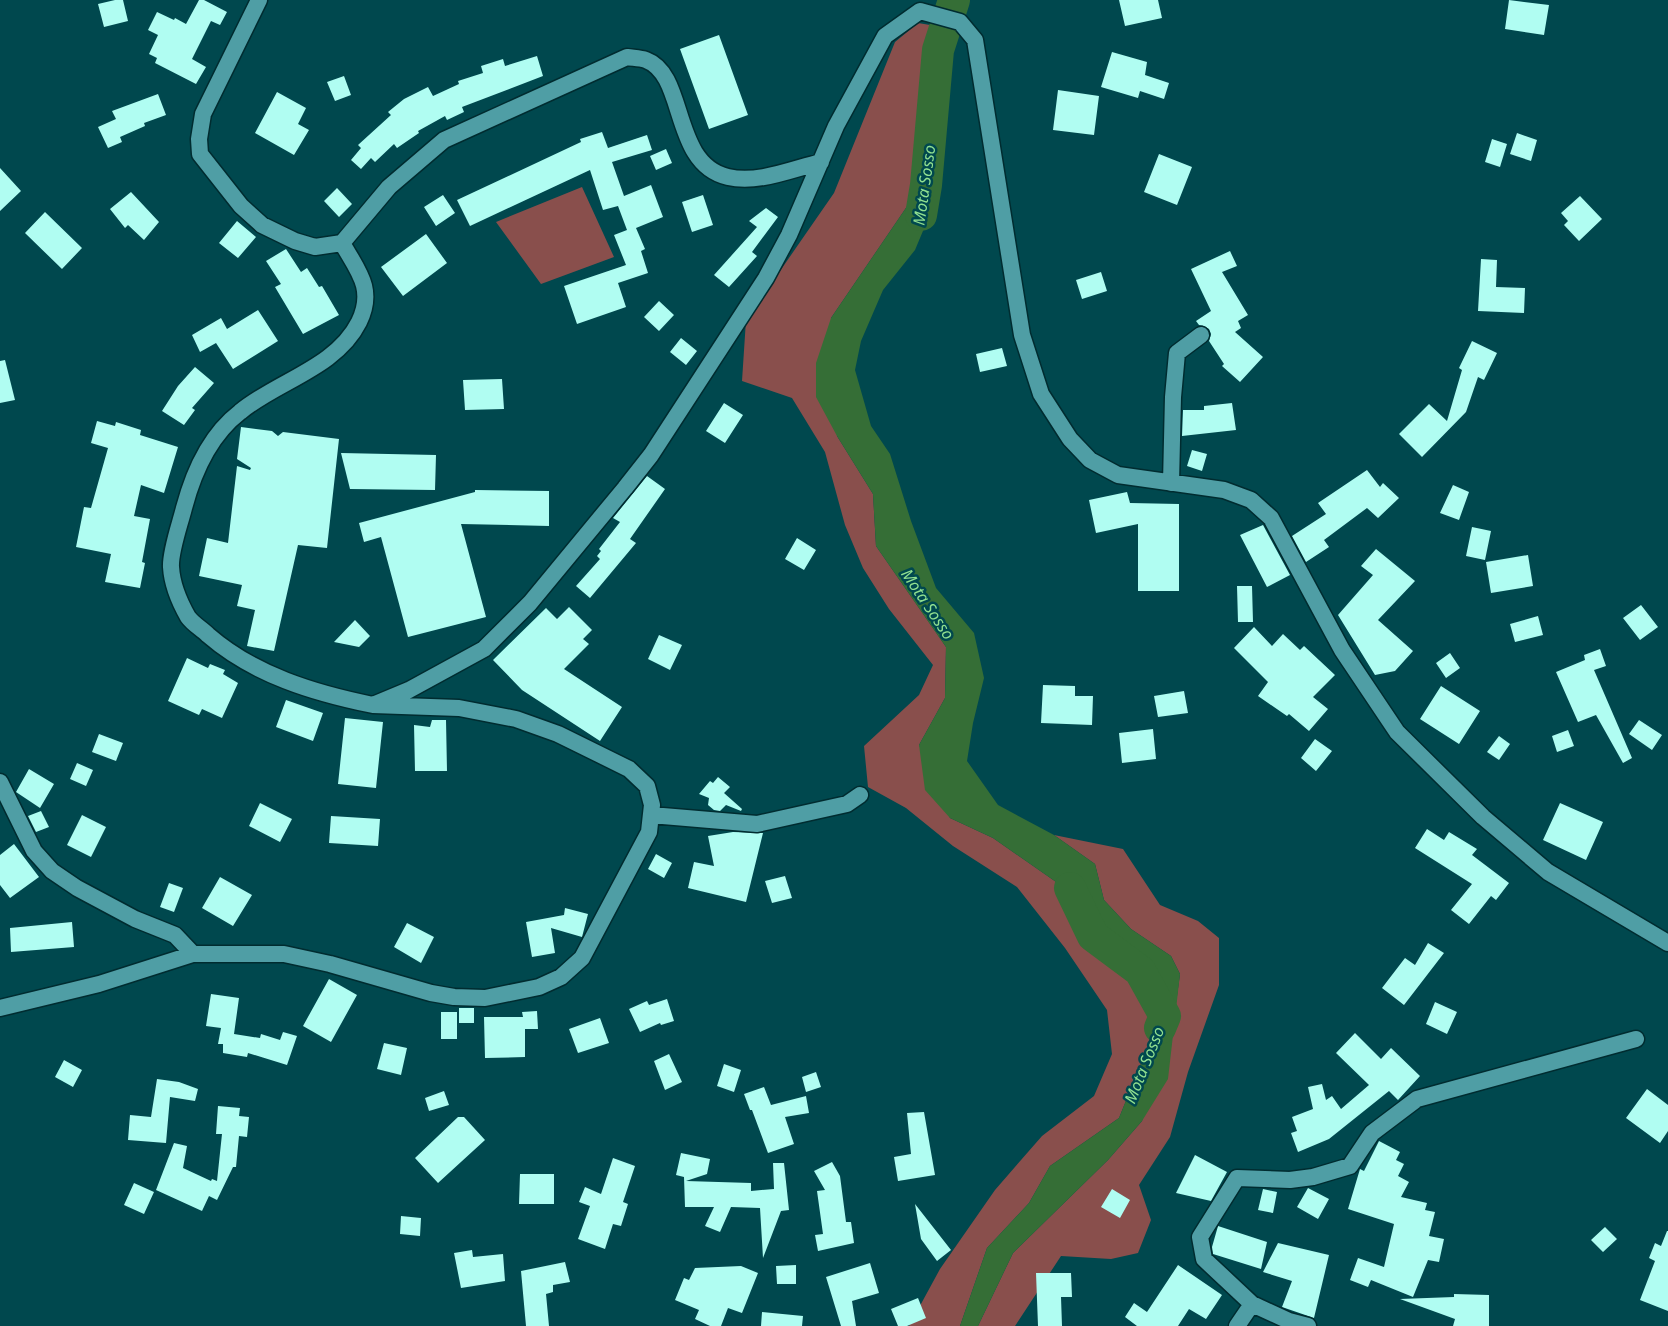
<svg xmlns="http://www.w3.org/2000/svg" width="1668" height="1326" font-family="'Noto Sans',sans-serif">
<rect width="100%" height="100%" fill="#00484e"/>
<path fill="#894f4c" d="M 918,23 L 936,26 L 920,95 L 910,202 L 831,318 L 837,436 L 873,494 L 876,546 L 946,647 L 945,698 L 919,745 L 950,818 L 993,838 L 1059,884 L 1077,921 L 1123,947 L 1149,975 L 1153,1034 L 1119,1118 L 1050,1166 L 1029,1203 L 987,1248 L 960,1326 L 909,1326 L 940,1269 L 995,1190 L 1042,1136 L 1094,1096 L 1112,1054 L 1107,1010 L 1065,948 L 1017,887 L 953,846 L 906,808 L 868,787 L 864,746 L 919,695 L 933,665 L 889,609 L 863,568 L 845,525 L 825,452 L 792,398 L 742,381 L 746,320 L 834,193 L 895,42 Z
M 582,187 L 614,257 L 541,284 L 496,222 Z
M 1054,835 L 1123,849 L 1160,905 L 1198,921 L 1219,938 L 1219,985 L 1188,1072 L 1170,1137 L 1139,1185 L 1151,1220 L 1138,1253 L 1111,1259 L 1061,1256 L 1015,1326 L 978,1326 L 1013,1253 L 1108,1160 L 1142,1121 L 1174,1018 L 1180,974 L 1171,956 L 1131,929 L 1104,900 L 1095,864 Z"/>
<path fill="#356e36" d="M 940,149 L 938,195 L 915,250 L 883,290 L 861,341 L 855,370 L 871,426 L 890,454 L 911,521 L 936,588 L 974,633 L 984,678 L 973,723 L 967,761 L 998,805 L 1054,835 L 1095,864 L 1104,900 L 1131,929 L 1171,956 L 1180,974 L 1168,1079 L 1142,1121 L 1108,1160 L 1013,1253 L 978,1326 L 960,1326 L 987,1248 L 1029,1203 L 1050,1166 L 1119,1118 L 1153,1034 L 1149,974 L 1123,947 L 1077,921 L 1059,884 L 993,838 L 950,818 L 925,790 L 919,745 L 945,698 L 946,647 L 876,546 L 873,494 L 837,436 L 816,397 L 816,363 L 831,318 L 910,202 Z"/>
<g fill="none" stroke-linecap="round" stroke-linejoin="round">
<path stroke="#356e36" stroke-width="32" d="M 921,215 L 926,185 L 938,50 L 954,0
M 1070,888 L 1093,936 L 1140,971 L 1165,1016 L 1160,1028"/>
</g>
<path fill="#b0fdf2" d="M 115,0 L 123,0 L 128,21 L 104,27 L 98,4 Z
M 199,0 L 204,0 L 227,12 L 220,25 L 211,21 L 192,59 L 206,67 L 196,84 L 155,63 L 157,58 L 149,54 L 158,35 L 148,30 L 157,12 L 174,20 L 175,18 L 186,24 Z
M 1119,0 L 1158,0 L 1162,18 L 1125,26 Z
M 1509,0 L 1549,5 L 1544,35 L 1505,29 Z
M 719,35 L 748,115 L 709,129 L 680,49 Z
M 1112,52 L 1147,62 L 1145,75 L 1169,83 L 1164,99 L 1140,91 L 1138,98 L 1101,87 Z
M 537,56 L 543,76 L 462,107 L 464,112 L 447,120 L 445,116 L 418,131 L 419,133 L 397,148 L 394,144 L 375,162 L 371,158 L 361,169 L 351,160 L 361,148 L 358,145 L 391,115 L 388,112 L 404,99 L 428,87 L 433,96 L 459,84 L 458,81 L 483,73 L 481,66 L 503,59 L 505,66 Z
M 344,76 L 351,95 L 335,101 L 327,82 Z
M 1058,90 L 1099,96 L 1094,135 L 1053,130 Z
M 277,92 L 306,108 L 298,124 L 309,130 L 294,155 L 255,133 Z
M 158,94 L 166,115 L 144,123 L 145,126 L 120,137 L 122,142 L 108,148 L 98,127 L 116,119 L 112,111 Z
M 602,132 L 608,148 L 647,135 L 652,150 L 612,162 L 624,196 L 651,185 L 663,217 L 636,228 L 645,249 L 641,251 L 648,273 L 618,283 L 626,307 L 577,324 L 564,286 L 626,265 L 614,235 L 627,230 L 618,206 L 603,210 L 590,170 L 470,226 L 457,200 L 581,142 L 580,139 Z
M 1517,133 L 1537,140 L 1531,161 L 1510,154 Z
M 1492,139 L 1507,144 L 1500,167 L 1485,162 Z
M 666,149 L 672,163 L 656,170 L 650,156 Z
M 1159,154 L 1192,167 L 1177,205 L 1144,192 Z
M 0,168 L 21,191 L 0,211 Z
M 337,188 L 352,204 L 339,217 L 324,201 Z
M 131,192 L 159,222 L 144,240 L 128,225 L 125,228 L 110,209 Z
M 443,195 L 455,213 L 436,226 L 424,207 Z
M 703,195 L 713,225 L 692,232 L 682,202 Z
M 1580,196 L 1602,219 L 1579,241 L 1564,225 L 1568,221 L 1561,213 Z
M 766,208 L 778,217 L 752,252 L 757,256 L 729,287 L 714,275 L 757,227 L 749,221 Z
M 45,212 L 82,248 L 62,269 L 25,233 Z
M 237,221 L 256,237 L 238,258 L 219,243 Z
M 426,234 L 447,263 L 403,296 L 381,267 Z
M 286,249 L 301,272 L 307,268 L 319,287 L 322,286 L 339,315 L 303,334 L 275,287 L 281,284 L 266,261 Z
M 1230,251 L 1237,266 L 1222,272 L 1248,315 L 1238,321 L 1241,328 L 1235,332 L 1263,357 L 1240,382 L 1222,366 L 1224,364 L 1209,341 L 1211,334 L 1209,329 L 1204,326 L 1199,325 L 1196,321 L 1211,311 L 1191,269 Z
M 1481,259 L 1497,260 L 1496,287 L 1525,288 L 1524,313 L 1478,311 Z
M 1101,272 L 1107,291 L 1082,299 L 1076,280 Z
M 659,301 L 674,315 L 659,331 L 644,317 Z
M 258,310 L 278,341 L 233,369 L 216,343 L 200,352 L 192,335 L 221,318 L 227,329 Z
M 681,338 L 697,351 L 686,365 L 670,352 Z
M 1472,341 L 1497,353 L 1484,380 L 1478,377 L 1466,412 L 1422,457 L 1399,434 L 1429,404 L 1447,421 L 1462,370 L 1459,368 Z
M 1002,348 L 1007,366 L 980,372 L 976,354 Z
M 5,360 L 15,400 L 0,403 L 0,361 Z
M 195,367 L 214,383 L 192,408 L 195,410 L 184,425 L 162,411 L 178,386 Z
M 502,379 L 504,409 L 465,410 L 463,380 Z
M 724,403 L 743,415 L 725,443 L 706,431 Z
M 1232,403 L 1236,430 L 1182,436 L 1183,410 L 1204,410 L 1204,406 Z
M 97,421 L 115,426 L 116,422 L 141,430 L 140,435 L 178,447 L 164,493 L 141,485 L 134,516 L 150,519 L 142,562 L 145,563 L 140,588 L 105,582 L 111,554 L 76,547 L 84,507 L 91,508 L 108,448 L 91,443 Z
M 241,427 L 272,431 L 278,436 L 283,432 L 339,439 L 327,548 L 298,545 L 274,651 L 247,646 L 255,610 L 237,606 L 242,585 L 199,576 L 207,538 L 228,543 L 237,466 L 250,470 L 251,468 L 237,459 Z
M 1192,450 L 1207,454 L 1202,471 L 1187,466 Z
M 341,453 L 436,455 L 435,490 L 350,489 Z
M 1367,470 L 1380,487 L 1383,483 L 1399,498 L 1378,518 L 1367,508 L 1324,540 L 1329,547 L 1306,562 L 1292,536 L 1326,514 L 1318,503 Z
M 647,476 L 665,489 L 630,539 L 636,543 L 590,598 L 576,586 L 600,559 L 597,556 L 601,551 L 599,549 L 620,522 L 613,518 Z
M 1453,485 L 1469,492 L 1459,520 L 1440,513 Z
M 475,490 L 549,491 L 549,526 L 461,524 L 486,617 L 408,637 L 381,537 L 364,542 L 359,523 L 475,492 Z
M 1127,492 L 1130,503 L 1179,504 L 1179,591 L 1138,591 L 1138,524 L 1096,533 L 1089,500 Z
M 1263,525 L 1290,575 L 1267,587 L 1240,535 Z
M 1472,527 L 1491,531 L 1485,560 L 1466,556 Z
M 797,538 L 816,550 L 804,570 L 785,559 Z
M 1376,549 L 1415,581 L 1378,620 L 1413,651 L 1395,671 L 1375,675 L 1338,615 L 1373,575 L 1361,566 Z
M 1528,555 L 1533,586 L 1491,593 L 1486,562 Z
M 1237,586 L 1252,586 L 1253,622 L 1238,622 Z
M 1641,605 L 1658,627 L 1640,640 L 1623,618 Z
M 569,607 L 592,630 L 583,639 L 589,644 L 564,669 L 622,707 L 600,741 L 522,690 L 493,660 L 546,608 L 557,619 Z
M 1538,616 L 1543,635 L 1515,642 L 1510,624 Z
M 355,620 L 370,636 L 359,647 L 334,642 Z
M 1254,627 L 1272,646 L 1283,634 L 1300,650 L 1304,646 L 1335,675 L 1313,697 L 1328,709 L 1309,731 L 1289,714 L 1287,716 L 1258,696 L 1268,682 L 1234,648 Z
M 659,635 L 682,645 L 670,670 L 648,659 Z
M 1600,649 L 1606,666 L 1594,670 L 1632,758 L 1623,763 L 1596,715 L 1578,722 L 1556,672 L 1585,660 L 1584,655 Z
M 1450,653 L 1460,668 L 1446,678 L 1436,663 Z
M 187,658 L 208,668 L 210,664 L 225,670 L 223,674 L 238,683 L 222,718 L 202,709 L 199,715 L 168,701 Z
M 1043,685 L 1075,686 L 1075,696 L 1093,696 L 1092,725 L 1041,723 Z
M 1441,686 L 1480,711 L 1459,744 L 1420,719 Z
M 1184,691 L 1188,713 L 1158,717 L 1154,696 Z
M 286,700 L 323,713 L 313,741 L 276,727 Z
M 345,718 L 383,722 L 376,788 L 338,784 Z
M 432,720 L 446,720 L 447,771 L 415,771 L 414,725 L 430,727 Z
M 1639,720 L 1662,735 L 1652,750 L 1629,734 Z
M 1153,729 L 1156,759 L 1122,763 L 1119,733 Z
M 1568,730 L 1574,746 L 1557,752 L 1552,736 Z
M 99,734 L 123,743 L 116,761 L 92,752 Z
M 1499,736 L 1510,744 L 1499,760 L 1487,752 Z
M 1315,739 L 1332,751 L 1316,771 L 1301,758 Z
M 77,763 L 93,770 L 86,786 L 70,779 Z
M 29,769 L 54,784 L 40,808 L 16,792 Z
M 718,777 L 730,787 L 724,793 L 742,809 L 741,811 L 726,805 L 720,811 L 714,810 L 708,805 L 709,798 L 699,794 L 710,781 L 713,783 Z
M 260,803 L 292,819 L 280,842 L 249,826 Z
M 1560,803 L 1603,822 L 1586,860 L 1543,840 Z
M 41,811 L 49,827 L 36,832 L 28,816 Z
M 82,815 L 106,827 L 91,857 L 67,845 Z
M 331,816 L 380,819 L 378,846 L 329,843 Z
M 1427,829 L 1444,840 L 1449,832 L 1477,849 L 1472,855 L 1509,883 L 1496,900 L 1491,896 L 1469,924 L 1451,910 L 1472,884 L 1415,848 Z
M 733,832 L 763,833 L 746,902 L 688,888 L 694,862 L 714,866 L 708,836 Z
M 14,844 L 39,877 L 10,898 L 0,885 L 0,855 Z
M 656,854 L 672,863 L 664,878 L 648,869 Z
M 785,876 L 792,898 L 772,903 L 765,881 Z
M 220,877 L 252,895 L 233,926 L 202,908 Z
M 169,883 L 183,888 L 174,912 L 160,907 Z
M 565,908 L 588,914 L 582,937 L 551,928 L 555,953 L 532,957 L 526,922 L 564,915 Z
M 72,922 L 74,947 L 11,952 L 10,928 Z
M 407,923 L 434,937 L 421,963 L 394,947 Z
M 1428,943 L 1444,953 L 1404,1005 L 1382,988 L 1405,958 L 1415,965 Z
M 329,979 L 357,995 L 331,1042 L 303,1026 Z
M 211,994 L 239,998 L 234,1034 L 260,1038 L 261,1034 L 280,1040 L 283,1032 L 297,1036 L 287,1065 L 248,1053 L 247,1057 L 223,1053 L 223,1044 L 218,1044 L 221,1028 L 206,1026 Z
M 667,999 L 674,1021 L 661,1025 L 660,1023 L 640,1032 L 629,1009 L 647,1001 L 649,1005 Z
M 1435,1002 L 1457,1012 L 1447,1034 L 1426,1024 Z
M 459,1008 L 474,1008 L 474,1023 L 459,1023 Z
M 537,1011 L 538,1029 L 525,1029 L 525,1057 L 485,1058 L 484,1017 L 523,1017 L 522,1012 Z
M 441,1012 L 457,1012 L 457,1039 L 441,1039 Z
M 600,1018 L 609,1043 L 578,1053 L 569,1029 Z
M 1355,1033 L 1381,1059 L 1391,1048 L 1420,1076 L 1398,1100 L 1389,1091 L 1329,1139 L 1298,1152 L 1291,1133 L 1297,1131 L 1292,1117 L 1313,1109 L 1308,1087 L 1322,1084 L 1326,1100 L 1332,1096 L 1341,1109 L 1369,1085 L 1336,1053 Z
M 384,1043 L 407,1048 L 401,1075 L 377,1069 Z
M 669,1054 L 682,1082 L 665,1090 L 654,1061 Z
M 64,1060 L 82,1070 L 73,1087 L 55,1077 Z
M 724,1064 L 741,1070 L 734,1092 L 717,1086 Z
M 816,1072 L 821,1087 L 806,1092 L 802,1077 Z
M 157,1079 L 179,1082 L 198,1089 L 195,1101 L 170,1097 L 166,1143 L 128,1140 L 130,1115 L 151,1117 Z
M 764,1087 L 771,1105 L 806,1096 L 809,1113 L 785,1117 L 794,1144 L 768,1153 L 752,1110 L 750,1110 L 744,1094 Z
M 1647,1089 L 1668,1105 L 1668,1131 L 1660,1143 L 1626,1118 Z
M 444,1091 L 449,1105 L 429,1111 L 425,1098 Z
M 218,1106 L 240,1108 L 239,1116 L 249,1117 L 247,1137 L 239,1136 L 236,1167 L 233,1167 L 217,1200 L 209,1196 L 202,1211 L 156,1190 L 174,1143 L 187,1146 L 183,1168 L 211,1181 L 212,1179 L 217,1181 L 222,1134 L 216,1134 Z
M 924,1112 L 935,1175 L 898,1181 L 894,1157 L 911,1154 L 907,1113 Z
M 458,1117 L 464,1117 L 485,1140 L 438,1183 L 415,1158 Z
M 1379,1141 L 1400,1152 L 1396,1160 L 1404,1164 L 1398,1176 L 1409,1182 L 1401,1197 L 1427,1203 L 1425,1210 L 1435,1212 L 1429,1236 L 1444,1239 L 1439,1262 L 1428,1260 L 1413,1297 L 1371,1280 L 1368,1287 L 1350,1280 L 1358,1258 L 1384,1267 L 1394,1224 L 1348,1209 L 1360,1169 L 1364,1171 Z
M 681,1153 L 710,1159 L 707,1174 L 686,1181 L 751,1183 L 751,1191 L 774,1189 L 773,1163 L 784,1163 L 789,1210 L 781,1211 L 763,1258 L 760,1208 L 731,1207 L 720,1232 L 705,1226 L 714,1207 L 685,1207 L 684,1177 L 676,1175 Z
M 1195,1155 L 1227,1172 L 1211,1201 L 1176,1193 Z
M 613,1158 L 635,1166 L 623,1202 L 628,1204 L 621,1226 L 613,1224 L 605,1249 L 578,1239 L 590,1206 L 579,1202 L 585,1187 L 601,1194 Z
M 832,1162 L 840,1176 L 846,1222 L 851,1222 L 854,1243 L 818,1251 L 815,1235 L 823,1234 L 817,1191 L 825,1190 L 814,1171 Z
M 520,1174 L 554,1174 L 554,1204 L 519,1204 Z
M 134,1183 L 154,1192 L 144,1214 L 124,1205 Z
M 1308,1188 L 1329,1199 L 1318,1219 L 1297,1207 Z
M 1112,1189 L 1130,1200 L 1120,1218 L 1101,1207 Z
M 1263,1189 L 1277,1192 L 1273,1213 L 1258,1210 Z
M 915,1204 L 951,1250 L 937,1261 L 921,1239 Z
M 401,1216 L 421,1218 L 420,1236 L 400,1234 Z
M 1218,1226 L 1267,1242 L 1261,1269 L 1213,1254 L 1212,1247 Z
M 1605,1227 L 1617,1239 L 1603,1252 L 1591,1240 Z
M 1667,1231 L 1668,1231 L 1668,1311 L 1640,1300 L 1655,1261 L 1649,1258 L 1655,1243 L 1661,1246 Z
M 1278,1243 L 1329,1255 L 1314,1318 L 1282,1307 L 1292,1281 L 1263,1272 Z
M 472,1250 L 473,1257 L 503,1254 L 505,1281 L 461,1288 L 454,1253 Z
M 565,1262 L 570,1282 L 553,1285 L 553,1292 L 546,1294 L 549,1326 L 526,1326 L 521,1271 Z
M 870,1263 L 879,1293 L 852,1301 L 856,1326 L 841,1326 L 826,1277 Z
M 796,1265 L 796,1284 L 777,1284 L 776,1266 Z
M 1178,1265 L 1222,1295 L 1206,1319 L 1189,1309 L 1178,1326 L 1137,1326 L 1125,1317 L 1134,1303 L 1147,1312 Z
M 741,1266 L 758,1273 L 742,1313 L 728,1308 L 721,1326 L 710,1326 L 695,1319 L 699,1310 L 675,1300 L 684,1278 L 689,1280 L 695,1268 Z
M 1036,1273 L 1071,1273 L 1072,1297 L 1061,1297 L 1062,1326 L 1038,1326 Z
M 1454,1294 L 1489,1295 L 1489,1326 L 1453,1326 L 1455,1319 L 1400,1299 L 1454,1297 Z
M 918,1298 L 926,1318 L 907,1326 L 898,1326 L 891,1309 Z
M 762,1312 L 803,1316 L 802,1326 L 761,1326 Z"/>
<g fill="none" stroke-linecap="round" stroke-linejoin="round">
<defs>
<path id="minor" d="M 259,0 L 203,114 L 199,139 L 200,154 L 241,206 L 262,225 L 295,241 L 315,247 L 342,243
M 1171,483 L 1173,397 L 1177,353 L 1201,335
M 373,705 C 314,693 254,675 208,635 C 202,629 193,624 188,617 C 180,603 172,584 171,567 C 170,552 180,524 184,508 C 193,474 210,435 240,412 C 277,381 336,368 359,322 C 375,289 358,271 342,243 L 389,187 L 444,140 L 627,57 C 633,58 640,58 646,60 C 687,75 671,164 728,177 C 758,184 792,169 821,162
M 0,782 L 34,851 L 52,871 L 77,888 L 135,919 L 175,935 L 193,954
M 651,815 L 757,824 L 847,804 L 860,795
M 0,1008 L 99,984 L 193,954 L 284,954 L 330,964 L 431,993 L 454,997 L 485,998 L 539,987 L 561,977 L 582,958 L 649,832 L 652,805 L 647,786 L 629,769 L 558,734 L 516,719 L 459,708 L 373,705 L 409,690 L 484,649 L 530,603 L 625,488 L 651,455 L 766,278 L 789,235 L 836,126 L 885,36 L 920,11 L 960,22 L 975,40 L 1022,335 L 1041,394 L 1070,439 L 1090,460 L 1118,475 L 1224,490 L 1251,500 L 1271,518 L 1342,650 L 1397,732 L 1483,817 L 1548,872 L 1668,943
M 1252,1304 L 1289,1321 L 1308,1326
M 1237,1326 L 1252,1304 L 1204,1259 L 1200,1237 L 1237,1178 L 1290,1180 L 1313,1177 L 1350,1166 L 1372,1133 L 1417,1099 L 1636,1039"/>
</defs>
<use href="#minor" stroke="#002c30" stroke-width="19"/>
<use href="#minor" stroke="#4f9ea5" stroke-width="16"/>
</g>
<g text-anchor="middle" stroke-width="5" stroke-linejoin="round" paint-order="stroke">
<g font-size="16" font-style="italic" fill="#91e090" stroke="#00484e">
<text transform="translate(924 185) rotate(-82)" y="6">Mota Sosso</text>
<text transform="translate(928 604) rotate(56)" y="6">Mota Sosso</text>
<text transform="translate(1144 1065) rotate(-68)" y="6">Mota Sosso</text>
</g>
</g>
</svg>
